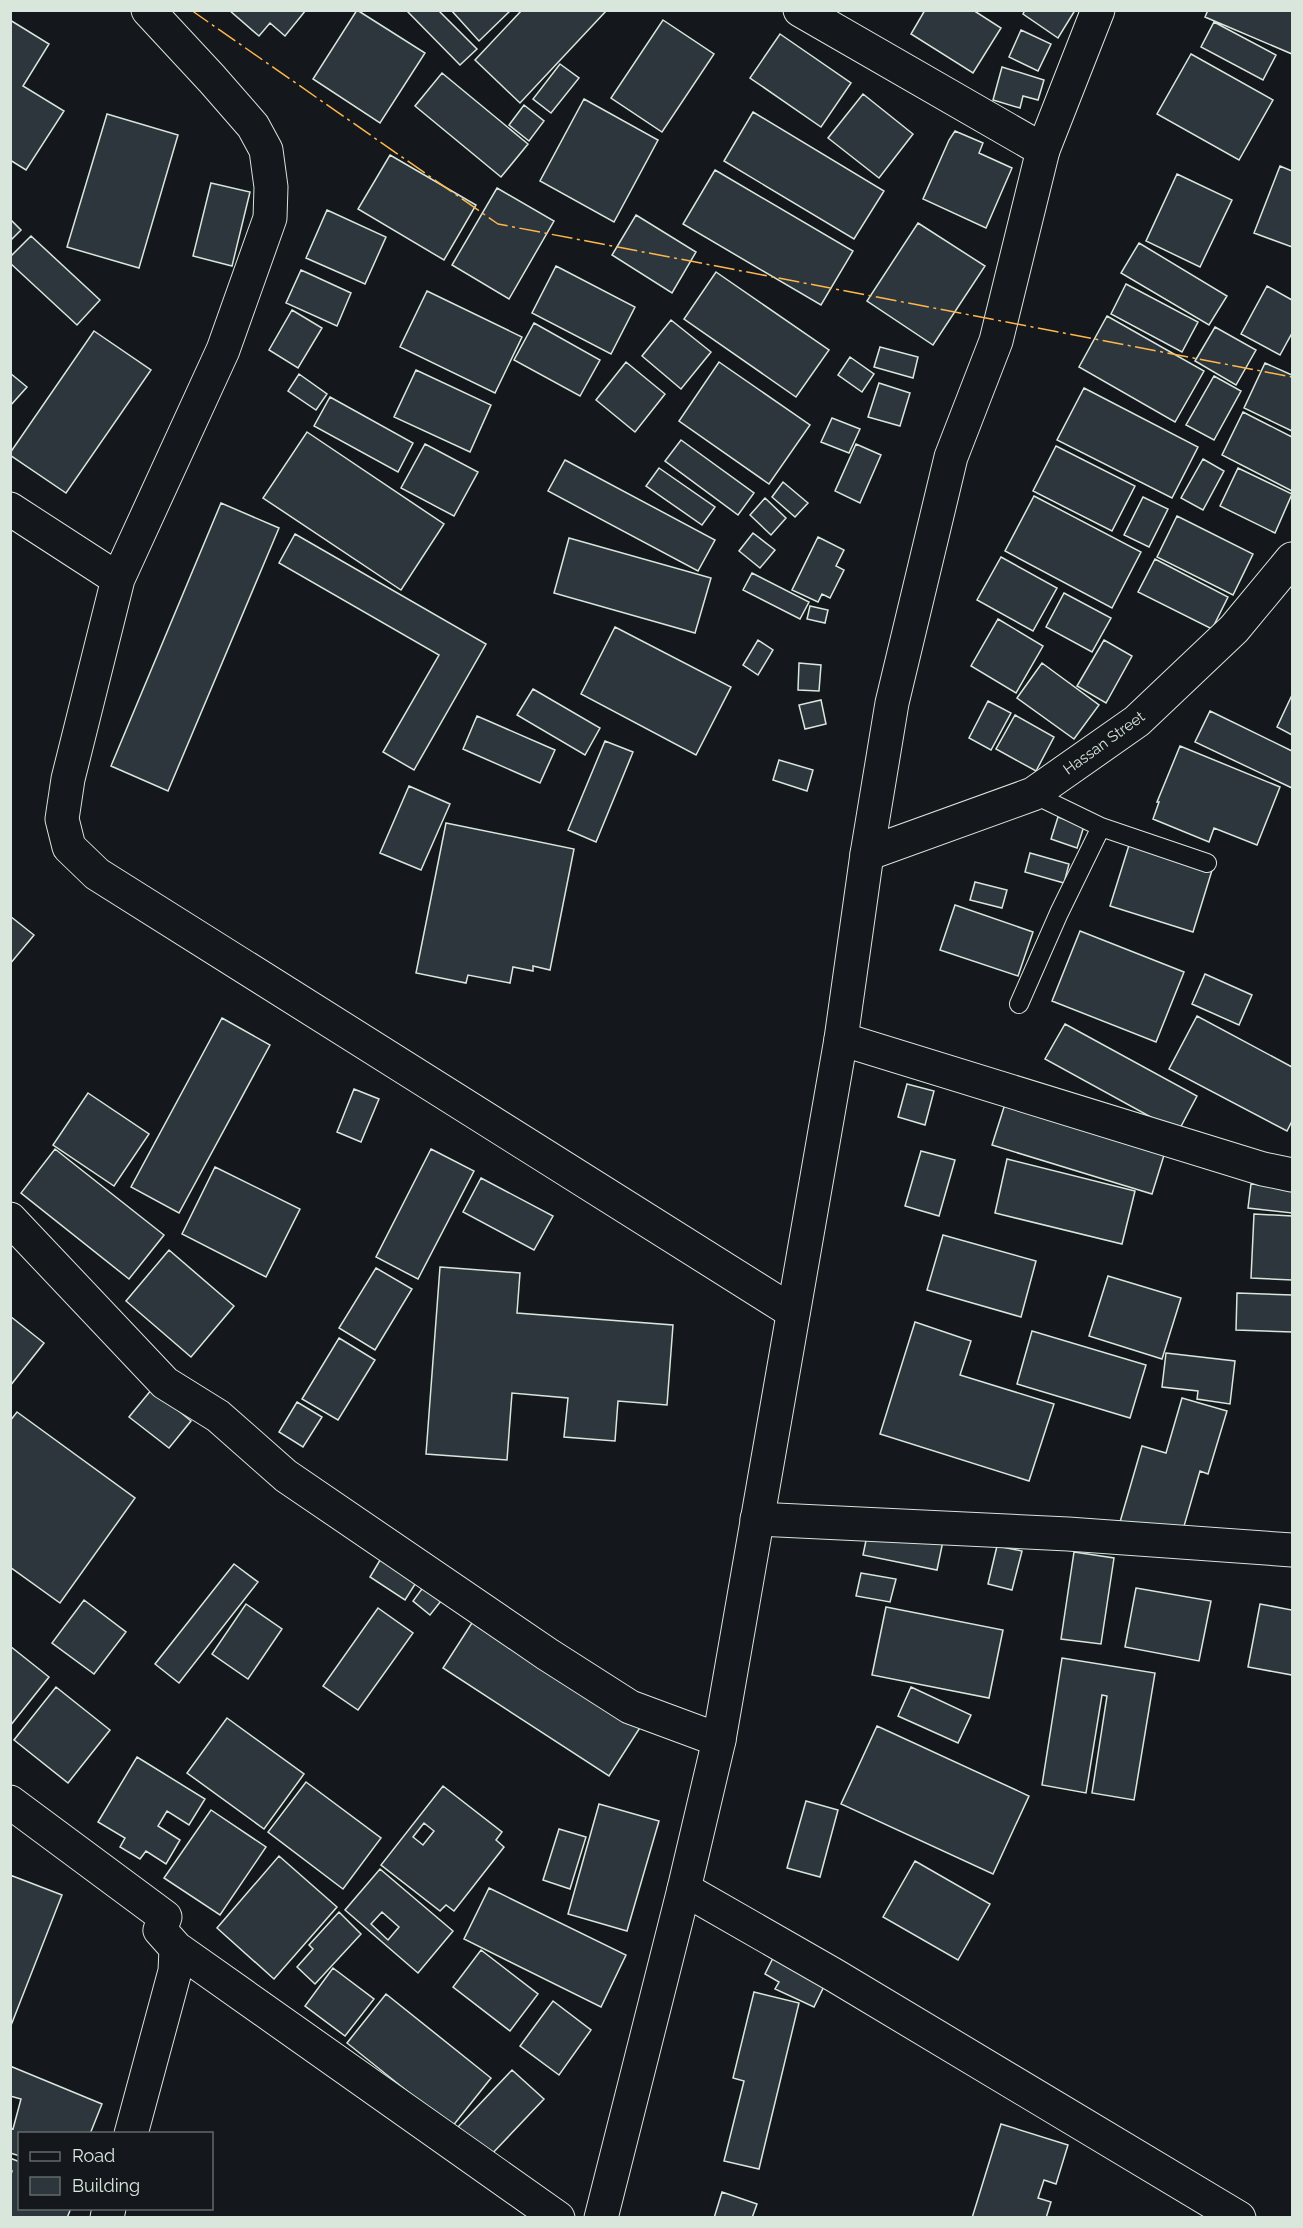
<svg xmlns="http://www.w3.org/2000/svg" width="1303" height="2228" font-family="Raleway,sans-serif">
<rect width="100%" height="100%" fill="#14181c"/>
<path fill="#2c363c" stroke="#d8e6dc" stroke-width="1.5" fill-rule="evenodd" d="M 229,10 L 306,10 L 285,36 L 270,23 L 259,36 Z
M 357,10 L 425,53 L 380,123 L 313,79 Z
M 406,10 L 438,10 L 477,49 L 460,65 Z
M 451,10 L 511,10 L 479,41 Z
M 522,10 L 607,10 L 520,103 L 475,60 Z
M 925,10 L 973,10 L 1001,28 L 973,73 L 911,34 Z
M 1025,10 L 1071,10 L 1074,12 L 1058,38 L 1023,14 Z
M 1208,10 L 1292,10 L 1292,54 L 1205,17 Z
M 10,20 L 49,44 L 23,86 L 64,111 L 26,170 L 10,160 Z
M 663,20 L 714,54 L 662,132 L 611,98 Z
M 1214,22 L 1276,55 L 1263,80 L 1201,47 Z
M 1021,30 L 1051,44 L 1038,71 L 1009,57 Z
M 780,34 L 851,83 L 821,127 L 750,78 Z
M 1191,54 L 1273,100 L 1239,160 L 1157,114 Z
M 560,64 L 579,78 L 551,113 L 533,99 Z
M 1002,67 L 1044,80 L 1038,100 L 1023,96 L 1020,108 L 993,100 Z
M 442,73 L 528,144 L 501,177 L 415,106 Z
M 863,94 L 913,134 L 879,178 L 828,138 Z
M 584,99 L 658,140 L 614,222 L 540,181 Z
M 524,105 L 544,121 L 529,141 L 509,125 Z
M 753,112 L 884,191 L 854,239 L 724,161 Z
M 107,114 L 178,135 L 139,268 L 67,247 Z
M 955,131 L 983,143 L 979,153 L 1012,168 L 986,228 L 923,199 L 949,140 Z
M 390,155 L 476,205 L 444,260 L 358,209 Z
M 1280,166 L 1292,171 L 1292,247 L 1254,233 Z
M 715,170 L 853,251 L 821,305 L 683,224 Z
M 1177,174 L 1232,200 L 1200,267 L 1146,241 Z
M 211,183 L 250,192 L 232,266 L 193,256 Z
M 497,188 L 554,221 L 509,299 L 452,265 Z
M 327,210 L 386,237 L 365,284 L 306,258 Z
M 636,215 L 696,252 L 672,293 L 612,255 Z
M 10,219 L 21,230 L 10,241 Z
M 918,223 L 985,266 L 933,345 L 867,301 Z
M 31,236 L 100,300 L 77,325 L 10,263 L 10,257 Z
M 1139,243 L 1227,296 L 1209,325 L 1121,273 Z
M 556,266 L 635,307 L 611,354 L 532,313 Z
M 301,270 L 351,293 L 337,326 L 286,303 Z
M 716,272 L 829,350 L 796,397 L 684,319 Z
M 1126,284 L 1198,322 L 1182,352 L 1111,314 Z
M 1267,286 L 1292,300 L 1292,333 L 1280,355 L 1241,334 Z
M 427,291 L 522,337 L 495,393 L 400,347 Z
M 292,310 L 322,328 L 298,368 L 269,350 Z
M 1107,316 L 1204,371 L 1175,422 L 1079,367 Z
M 671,320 L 711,352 L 681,389 L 642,356 Z
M 534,323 L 600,360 L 580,396 L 514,360 Z
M 1215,327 L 1256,350 L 1236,385 L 1195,361 Z
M 94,331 L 151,370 L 66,493 L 10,455 L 10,453 Z
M 880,347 L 918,357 L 913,378 L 874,367 Z
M 850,357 L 874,374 L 862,392 L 838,375 Z
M 626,362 L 665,394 L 635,432 L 596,400 Z
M 719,362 L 810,425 L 769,484 L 679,421 Z
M 1265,363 L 1292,375 L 1292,431 L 1244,408 Z
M 416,370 L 491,405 L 470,452 L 394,417 Z
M 10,373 L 27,387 L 10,406 Z
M 299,374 L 327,394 L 316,410 L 288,391 Z
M 1214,376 L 1241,391 L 1214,440 L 1186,425 Z
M 879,383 L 910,393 L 900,426 L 868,417 Z
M 1084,388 L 1198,447 L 1172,498 L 1057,440 Z
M 330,397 L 413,443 L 398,472 L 314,426 Z
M 1243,412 L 1292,437 L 1292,491 L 1222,455 Z
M 832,418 L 860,429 L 849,453 L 821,442 Z
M 307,432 L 444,524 L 401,590 L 263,498 Z
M 681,440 L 754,493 L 738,515 L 665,461 Z
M 425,444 L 478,472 L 454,516 L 401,488 Z
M 856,444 L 881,455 L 860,503 L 835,491 Z
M 1056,446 L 1135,486 L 1112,531 L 1033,491 Z
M 1203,459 L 1224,471 L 1203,510 L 1181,498 Z
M 565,460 L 715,540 L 698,571 L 548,491 Z
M 659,468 L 715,507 L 702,525 L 646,486 Z
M 1238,468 L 1292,494 L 1275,533 L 1220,506 Z
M 783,482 L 808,503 L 795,517 L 772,497 Z
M 1034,496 L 1141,552 L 1112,608 L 1005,551 Z
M 1143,497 L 1168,509 L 1149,547 L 1124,535 Z
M 765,498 L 786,518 L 771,535 L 750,515 Z
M 221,503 L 279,528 L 168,791 L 111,766 Z
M 1177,516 L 1253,554 L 1233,595 L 1157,557 Z
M 753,533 L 775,550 L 760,568 L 739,551 Z
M 295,534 L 486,644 L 414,770 L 383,752 L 439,655 L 279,563 Z
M 818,537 L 844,550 L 836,566 L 844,570 L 830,598 L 822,594 L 818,602 L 792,590 Z
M 569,538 L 711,578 L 695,633 L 554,593 Z
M 1001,557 L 1057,588 L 1033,631 L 977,600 Z
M 1155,559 L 1228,597 L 1212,629 L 1138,592 Z
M 752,573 L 809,602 L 800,619 L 743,590 Z
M 1064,593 L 1111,618 L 1092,652 L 1046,627 Z
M 810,606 L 828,610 L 825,623 L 807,619 Z
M 998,619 L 1043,646 L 1016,693 L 971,666 Z
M 615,627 L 731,687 L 696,755 L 581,694 Z
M 758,640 L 773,650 L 758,675 L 743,665 Z
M 1104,640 L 1132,656 L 1106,703 L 1077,686 Z
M 799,663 L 821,665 L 819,691 L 798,690 Z
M 1042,663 L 1099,705 L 1074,739 L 1017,698 Z
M 533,689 L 600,728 L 585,755 L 517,715 Z
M 1292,695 L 1292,735 L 1277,727 Z
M 821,700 L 826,724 L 805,729 L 799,705 Z
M 988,701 L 1011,713 L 991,750 L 969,738 Z
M 1210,711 L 1292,751 L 1292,788 L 1195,742 Z
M 1015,715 L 1054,737 L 1036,771 L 996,749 Z
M 477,716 L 555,750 L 540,783 L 463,749 Z
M 605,741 L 633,752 L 596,842 L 568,830 Z
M 1180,746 L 1280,787 L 1257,845 L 1214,828 L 1209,842 L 1153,819 L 1159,802 L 1157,802 Z
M 779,760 L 813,770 L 807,791 L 773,780 Z
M 409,786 L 450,804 L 421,870 L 380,853 Z
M 1058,817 L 1084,826 L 1077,848 L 1051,839 Z
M 446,823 L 574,849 L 550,970 L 533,966 L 533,971 L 513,967 L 510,983 L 468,975 L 466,983 L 416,973 Z
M 1130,842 L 1213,867 L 1193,932 L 1110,906 Z
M 1030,853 L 1069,864 L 1064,883 L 1025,872 Z
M 975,882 L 1007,890 L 1002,908 L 970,900 Z
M 955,905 L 1033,932 L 1018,976 L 940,950 Z
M 10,916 L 34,935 L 10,964 Z
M 1080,931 L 1184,972 L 1156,1042 L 1052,1001 Z
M 1205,974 L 1252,995 L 1239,1025 L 1192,1004 Z
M 1197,1016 L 1292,1067 L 1292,1121 L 1287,1131 L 1169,1069 Z
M 222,1018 L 270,1045 L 179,1213 L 131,1187 Z
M 1065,1024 L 1197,1096 L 1178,1132 L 1045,1059 Z
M 907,1084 L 934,1091 L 925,1125 L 898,1117 Z
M 354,1089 L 379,1099 L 361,1142 L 337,1132 Z
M 88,1093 L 149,1134 L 114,1186 L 53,1145 Z
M 1005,1104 L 1165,1152 L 1152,1194 L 992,1145 Z
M 55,1149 L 164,1235 L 129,1279 L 21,1193 Z
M 431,1149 L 474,1171 L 418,1279 L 376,1257 Z
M 921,1151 L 955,1160 L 939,1216 L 905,1206 Z
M 1007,1159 L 1135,1191 L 1122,1244 L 995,1213 Z
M 215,1167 L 300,1209 L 266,1277 L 182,1234 Z
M 481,1178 L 553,1216 L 534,1250 L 463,1212 Z
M 1251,1184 L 1292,1188 L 1292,1213 L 1248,1208 Z
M 1254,1214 L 1292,1216 L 1292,1280 L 1251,1278 Z
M 943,1235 L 1036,1261 L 1021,1317 L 927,1290 Z
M 169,1250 L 234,1306 L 191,1357 L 126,1301 Z
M 440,1267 L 520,1273 L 517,1313 L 673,1325 L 667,1405 L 618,1401 L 615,1441 L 564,1437 L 568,1398 L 512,1393 L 507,1460 L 426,1454 Z
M 376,1268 L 412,1289 L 375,1350 L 339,1328 Z
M 1108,1276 L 1181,1298 L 1162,1359 L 1089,1336 Z
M 1237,1293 L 1292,1295 L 1292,1332 L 1236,1330 Z
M 10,1316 L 44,1343 L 10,1386 Z
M 915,1322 L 971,1341 L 960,1375 L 1054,1404 L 1029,1481 L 880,1434 Z
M 1032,1331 L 1146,1365 L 1130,1418 L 1017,1384 Z
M 339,1338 L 375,1360 L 338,1420 L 302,1399 Z
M 1166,1353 L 1235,1361 L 1230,1404 L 1197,1399 L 1198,1391 L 1162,1387 Z
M 152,1389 L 191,1421 L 169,1448 L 129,1417 Z
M 1182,1398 L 1227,1411 L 1208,1474 L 1200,1471 L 1180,1540 L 1120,1522 L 1142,1446 L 1166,1453 Z
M 297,1402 L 322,1417 L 303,1447 L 279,1432 Z
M 17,1412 L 135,1498 L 60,1603 L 10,1567 L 10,1421 Z
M 869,1526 L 943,1541 L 937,1570 L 863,1555 Z
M 997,1546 L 1022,1551 L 1012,1590 L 988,1584 Z
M 1074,1552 L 1114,1558 L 1101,1644 L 1061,1639 Z
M 383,1555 L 419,1578 L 405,1600 L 370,1577 Z
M 234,1564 L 258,1582 L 179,1683 L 155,1664 Z
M 861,1573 L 896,1579 L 890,1602 L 856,1596 Z
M 427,1582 L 445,1596 L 430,1615 L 413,1601 Z
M 1136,1588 L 1211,1601 L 1199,1661 L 1125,1647 Z
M 84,1600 L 126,1632 L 94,1674 L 52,1643 Z
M 246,1604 L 282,1629 L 248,1679 L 212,1654 Z
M 1260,1604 L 1292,1610 L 1292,1675 L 1248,1667 Z
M 886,1607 L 1003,1630 L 989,1698 L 872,1675 Z
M 378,1608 L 413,1633 L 358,1710 L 323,1686 Z
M 477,1615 L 643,1723 L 609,1776 L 443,1668 Z
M 10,1646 L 49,1677 L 10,1726 Z
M 1062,1658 L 1155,1673 L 1134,1800 L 1092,1793 L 1107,1696 L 1102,1695 L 1086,1793 L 1042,1785 Z
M 56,1687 L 110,1730 L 68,1783 L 14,1740 Z
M 911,1687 L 971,1715 L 958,1743 L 898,1716 Z
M 227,1718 L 304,1774 L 264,1829 L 187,1773 Z
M 877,1726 L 1029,1796 L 993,1874 L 841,1804 Z
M 137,1757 L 205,1799 L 189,1825 L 167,1811 L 158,1826 L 180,1840 L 166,1864 L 146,1851 L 140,1859 L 120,1847 L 125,1838 L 98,1822 Z
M 306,1782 L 381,1838 L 343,1889 L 268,1832 Z
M 443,1786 L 502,1832 L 496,1840 L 504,1847 L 454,1911 L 446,1905 L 440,1911 L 381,1865 ZM 424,1823 L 434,1831 L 423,1845 L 413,1837 Z
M 806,1801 L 838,1810 L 820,1877 L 787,1868 Z
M 599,1804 L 659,1821 L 627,1931 L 568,1914 Z
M 211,1810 L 266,1847 L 220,1915 L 164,1878 Z
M 559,1829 L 586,1837 L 570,1889 L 543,1880 Z
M 279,1856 L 337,1907 L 274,1979 L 217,1928 Z
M 915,1861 L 990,1904 L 958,1960 L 883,1917 Z
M 380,1869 L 453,1931 L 418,1973 L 345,1910 ZM 382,1912 L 399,1927 L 388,1940 L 371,1924 Z
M 10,1875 L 62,1895 L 10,2028 Z
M 489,1888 L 626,1955 L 601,2007 L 464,1939 Z
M 339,1912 L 361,1934 L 315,1984 L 297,1967 L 313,1949 L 309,1945 Z
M 481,1950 L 538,1994 L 510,2031 L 453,1987 Z
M 775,1954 L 827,1980 L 814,2007 L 775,1989 L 779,1982 L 765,1974 Z
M 333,1968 L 374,1999 L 345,2036 L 305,2006 Z
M 754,1992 L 799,2003 L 759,2169 L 724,2161 L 744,2081 L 733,2078 Z
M 386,1994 L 491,2078 L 452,2127 L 347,2043 Z
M 553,2001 L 591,2030 L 559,2075 L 520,2046 Z
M 10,2066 L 102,2104 L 90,2134 L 20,2134 L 20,2156 L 10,2153 L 10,2128 L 13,2129 L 21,2099 L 10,2096 Z
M 512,2070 L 544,2099 L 489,2157 L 458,2127 Z
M 1001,2124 L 1068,2145 L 1056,2184 L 1044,2180 L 1038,2198 L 1051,2202 L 1046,2218 L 972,2218 Z
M 10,2158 L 20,2162 L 20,2208 L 71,2208 L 67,2218 L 10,2218 L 10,2178 L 12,2171 L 10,2171 Z
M 722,2192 L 757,2204 L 752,2218 L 714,2218 Z"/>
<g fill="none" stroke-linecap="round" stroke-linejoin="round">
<defs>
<path id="lane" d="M 1033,794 L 1101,827 L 1207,863
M 1019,1004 L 1059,913 L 1101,827"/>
<path id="street" d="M 148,10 L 212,79 L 253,126 L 266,150 L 271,187 L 270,218 L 223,350 L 118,579 L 68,779 L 62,819 L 69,847 L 97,874 L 793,1312
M 800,10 L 1043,150
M 10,509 L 118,579
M 867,854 L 1033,794 L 1137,721 L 1234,629 L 1292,559
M 841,1039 L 1263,1169 L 1292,1175
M 10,1219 L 165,1383 L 218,1416 L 286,1476 L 547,1654 L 630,1707 L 719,1740
M 757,1519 L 1068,1534 L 1292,1550
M 10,1802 L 165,1917 L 160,1930 L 176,1948 L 558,2218
M 684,1889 L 834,1975 L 1239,2218
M 131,2134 L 175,1971 L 176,1948
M 107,2218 L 109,2208"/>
<path id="secondary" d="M 601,2218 L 684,1889 L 719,1740 L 841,1039 L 867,854 L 892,703 L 951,457 L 996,341 L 1043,150 L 1098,10"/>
</defs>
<use href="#lane" stroke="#d8e6dc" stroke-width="20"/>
<use href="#street" stroke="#d8e6dc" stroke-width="35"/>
<use href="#secondary" stroke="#d8e6dc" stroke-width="35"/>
<use href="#lane" stroke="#14181c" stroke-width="18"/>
<use href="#street" stroke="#14181c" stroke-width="33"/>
<use href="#secondary" stroke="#14181c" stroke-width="33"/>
<path stroke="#ffb74d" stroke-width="1.5" stroke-dasharray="21 4.5 3 4.5" stroke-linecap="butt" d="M 191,10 L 498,224 L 1292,377"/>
</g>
<g text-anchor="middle" stroke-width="4.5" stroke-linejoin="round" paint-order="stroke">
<g font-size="15" fill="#d8e6dc" stroke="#14181c">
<text transform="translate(1104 743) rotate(-36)" y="5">Hassan Street</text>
</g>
</g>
<rect width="1303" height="2228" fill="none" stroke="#d8e6dc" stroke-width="24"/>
<rect x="18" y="2132" width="195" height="78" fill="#14181c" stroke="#626a69" stroke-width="1.5"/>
<rect x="30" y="2152" width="30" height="9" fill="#14181c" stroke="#626a69" stroke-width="1.5"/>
<text x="72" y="2162" font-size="18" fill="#d8e6dc">Road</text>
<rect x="30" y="2177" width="30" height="18" fill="#2c363c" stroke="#626a69" stroke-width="1.5"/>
<text x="72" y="2192" font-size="18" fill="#d8e6dc">Building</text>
</svg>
